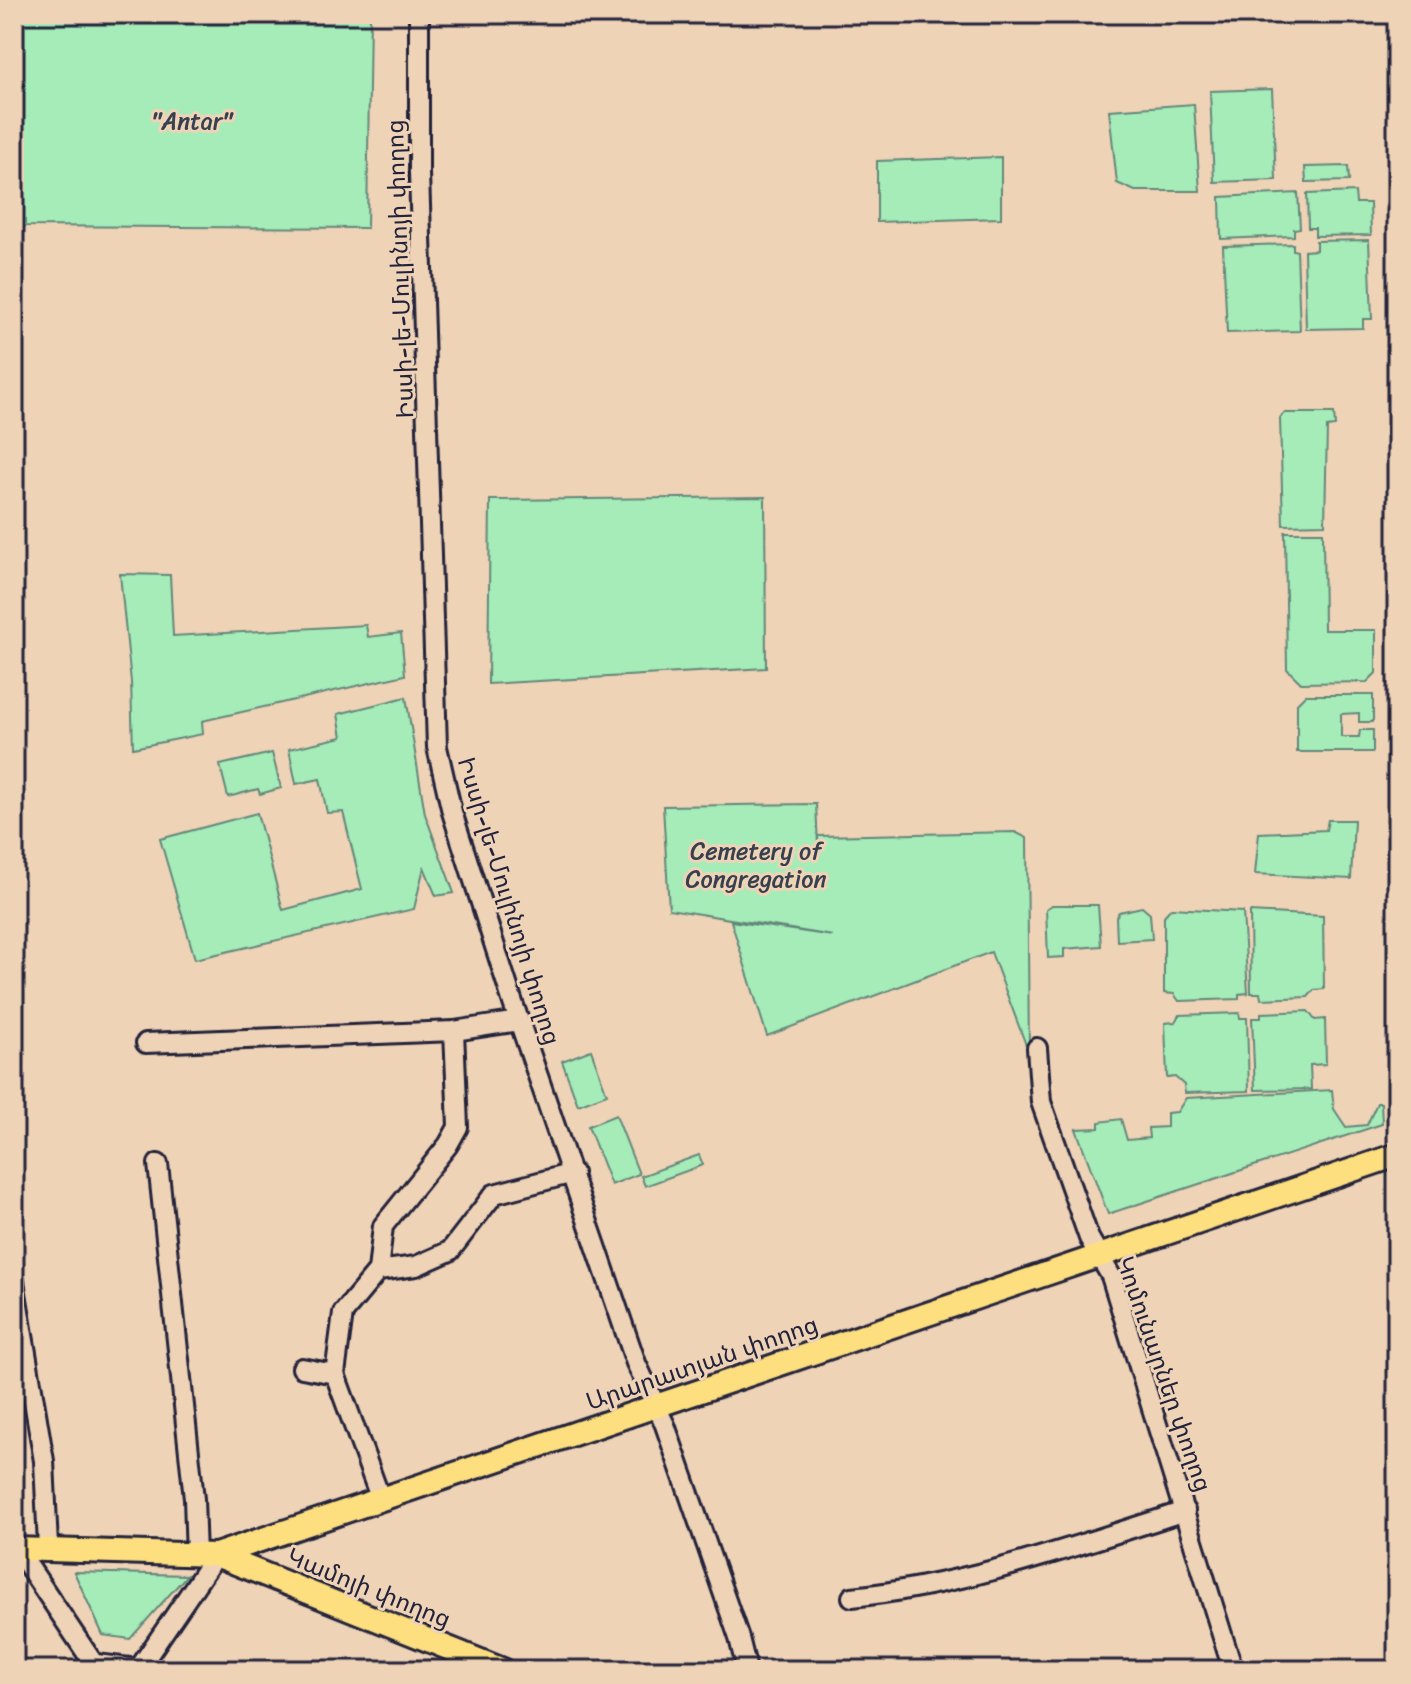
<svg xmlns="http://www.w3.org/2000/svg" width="1411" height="1684" font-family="Sriracha,'Noto Sans Armenian',sans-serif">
<rect width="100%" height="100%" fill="#efd3b6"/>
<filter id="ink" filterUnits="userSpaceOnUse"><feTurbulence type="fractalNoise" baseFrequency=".0125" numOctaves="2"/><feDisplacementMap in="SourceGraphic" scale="16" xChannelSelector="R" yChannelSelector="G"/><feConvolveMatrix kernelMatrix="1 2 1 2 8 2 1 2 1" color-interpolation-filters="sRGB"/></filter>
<g filter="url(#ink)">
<path fill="#a5ecb9" stroke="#64877a" stroke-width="2" d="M 14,14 L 370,14 L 367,228 L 14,226 Z
M 1272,89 L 1276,180 L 1214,182 L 1210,91 Z
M 1194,104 L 1200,191 L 1135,191 L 1117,183 L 1109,110 Z
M 1001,157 L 1001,218 L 877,222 L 877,161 Z
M 1348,166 L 1349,181 L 1306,182 L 1305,167 Z
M 1355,192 L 1356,203 L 1370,203 L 1371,235 L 1315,236 L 1315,228 L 1308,228 L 1307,194 Z
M 1298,193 L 1300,228 L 1294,229 L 1294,236 L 1221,239 L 1220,197 Z
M 1369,240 L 1372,319 L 1363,319 L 1363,328 L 1306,329 L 1304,251 L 1316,250 L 1316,241 Z
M 1293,244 L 1293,250 L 1297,251 L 1300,331 L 1227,333 L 1223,246 Z
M 1284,413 L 1334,413 L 1335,426 L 1327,427 L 1325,524 L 1283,525 L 1280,418 Z
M 765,497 L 766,668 L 488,684 L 490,500 Z
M 1285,532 L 1323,532 L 1324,630 L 1376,630 L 1376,673 L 1367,682 L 1301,683 L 1287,669 Z
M 120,574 L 170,575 L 173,636 L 366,625 L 368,637 L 401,633 L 405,675 L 202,721 L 203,734 L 133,748 L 131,682 Z
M 1305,695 L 1373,695 L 1373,722 L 1359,722 L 1359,713 L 1341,714 L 1341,737 L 1359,737 L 1360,730 L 1373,730 L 1373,752 L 1297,752 L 1297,703 Z
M 406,697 L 425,814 L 454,893 L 436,896 L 424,867 L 414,909 L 195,959 L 160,839 L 257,813 L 283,910 L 362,889 L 343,812 L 327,813 L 320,779 L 296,784 L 289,749 L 342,737 L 338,714 Z
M 272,753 L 281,788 L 260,794 L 258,789 L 228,797 L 220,765 Z
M 816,804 L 818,846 L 818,836 L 1015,832 L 1027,838 L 1029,1053 L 991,952 L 767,1036 L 731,921 L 833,936 L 669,909 L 663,806 Z
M 1328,820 L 1354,820 L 1351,879 L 1255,874 L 1259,833 L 1326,830 Z
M 1052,905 L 1098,905 L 1101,946 L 1064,949 L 1064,957 L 1048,958 L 1046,909 Z
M 1142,907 L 1150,914 L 1152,939 L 1117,941 L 1116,917 L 1119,912 Z
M 1171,908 L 1243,912 L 1248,993 L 1239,994 L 1239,999 L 1179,1001 L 1174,994 L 1164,993 L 1164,916 Z
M 1250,912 L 1323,916 L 1324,989 L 1314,990 L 1308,997 L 1261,999 L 1260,993 L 1251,993 Z
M 1308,1011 L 1315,1020 L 1325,1019 L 1326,1064 L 1310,1065 L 1311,1089 L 1255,1090 L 1252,1018 L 1261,1018 L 1261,1013 Z
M 1239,1013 L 1240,1018 L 1247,1018 L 1249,1091 L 1185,1093 L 1184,1085 L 1175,1077 L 1167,1078 L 1165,1023 L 1175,1022 L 1179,1015 Z
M 591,1050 L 607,1094 L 578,1105 L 562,1061 Z
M 1332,1090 L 1334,1109 L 1346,1127 L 1367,1125 L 1377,1103 L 1381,1103 L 1382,1124 L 1108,1214 L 1076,1129 L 1099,1128 L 1099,1122 L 1121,1119 L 1127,1140 L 1149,1138 L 1148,1128 L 1167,1127 L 1167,1113 L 1177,1112 L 1186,1098 Z
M 616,1115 L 639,1174 L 611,1185 L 588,1126 Z
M 699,1155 L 703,1165 L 645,1186 L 641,1176 Z
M 74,1572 L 187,1575 L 130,1639 L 103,1635 Z"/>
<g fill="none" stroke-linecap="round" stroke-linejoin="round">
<defs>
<path id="minor" d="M 419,14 L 419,173 L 437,747 L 452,812 L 513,1003 L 636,1363 L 665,1425 L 739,1638 L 747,1670
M 146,1043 L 454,1031
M 1037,1048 L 1041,1102 L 1089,1238 L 1111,1276 L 1233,1670
M 158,1164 L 194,1499 L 196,1556
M 378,1271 L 383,1226 L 448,1145 L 458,1127 L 454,1031 L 519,1021
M 14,1281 L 44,1461 L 48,1547
M 302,1368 L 335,1374 L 381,1500
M 335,1374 L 343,1313 L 378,1271 L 416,1266 L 450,1251 L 494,1194 L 573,1173
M 17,1549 L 98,1670
M 852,1597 C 967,1585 1075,1546 1185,1511
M 96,1664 L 147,1670
M 140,1667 L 216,1555"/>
<path id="major" d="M 14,1549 L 216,1555 L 1397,1155
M 216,1555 L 503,1670"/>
</defs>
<use href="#minor" stroke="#22223b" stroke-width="24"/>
<use href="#major" stroke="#22223b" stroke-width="28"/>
<use href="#minor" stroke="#efd3b6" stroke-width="18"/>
<use href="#major" stroke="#fedf80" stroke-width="22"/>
</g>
</g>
<g text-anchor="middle" stroke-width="6" stroke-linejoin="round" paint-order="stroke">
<g font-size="24" fill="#36404e" stroke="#efd3b6">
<text x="192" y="129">"Antar"</text>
<text x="756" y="859">Cemetery of<tspan x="756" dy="28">Congregation</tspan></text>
</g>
<g font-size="24" fill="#22223b" stroke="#efd3b6">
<text transform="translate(400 269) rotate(-92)" y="8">Իսսի-լե-Մուլինոյի փողոց</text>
<text transform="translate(509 901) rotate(73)" y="8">Իսսի-լե-Մուլինոյի փողոց</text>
<text transform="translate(702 1363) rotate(-19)" y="8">Արարատյան փողոց</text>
<text transform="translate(1164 1374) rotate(71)" y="8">Կոմունարներ փողոց</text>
<text transform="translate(369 1588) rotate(22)" y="8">Կամոյի փողոց</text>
</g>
</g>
<rect width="1411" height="1684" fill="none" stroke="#efd3b6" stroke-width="48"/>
<rect x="24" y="24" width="1363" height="1636" fill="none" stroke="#22223b" stroke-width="3" filter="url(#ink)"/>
</svg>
